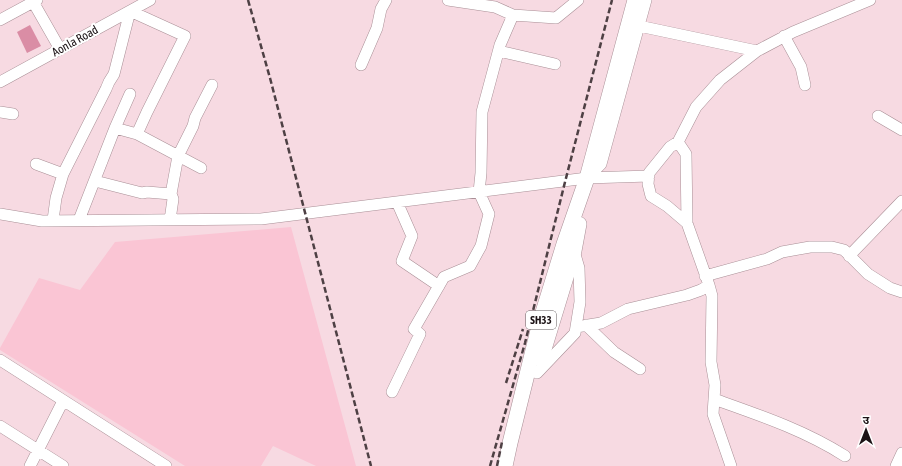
<svg xmlns="http://www.w3.org/2000/svg" width="902" height="466" font-family="'Asap Condensed','Noto Sans Devanagari',sans-serif">
<rect width="100%" height="100%" fill="#f7dae2"/>
<path fill="#fac5d4" d="M 291,227 L 356,466 L 316,466 L 273,446 L 261,466 L 185,466 L 0,350 L 0,348 L 39,278 L 80,290 L 115,242 Z"/>
<path fill="#da8da5" d="M 30,25 L 41,46 L 27,53 L 17,32 Z"/>
<g fill="none" stroke-linecap="round" stroke-linejoin="round">
<defs>
<path id="minor" d="M 32,0 L 60,49
M 448,0 L 495,7 L 513,15 L 556,18 L 578,0
M 0,20 L 37,0
M 639,26 L 757,51
M 784,36 L 801,67 L 805,85
M 499,51 L 555,64
M 361,65 L 377,28 L 381,9 L 386,0
M 0,82 L 150,0
M 0,112 L 13,114
M 878,116 L 902,130
M 115,128 L 137,134 L 201,168
M 678,142 L 686,154 L 687,223
M 36,164 L 63,174
M 587,178 L 601,164 L 646,0
M 95,181 L 142,193 L 147,192 L 171,194
M 397,202 L 412,236 L 402,261 L 439,286
M 0,214 L 42,221 L 261,219 L 587,178 L 649,176
M 53,220 L 56,198 L 63,174 L 106,89 L 109,82 L 114,74 L 130,11 L 185,36 L 147,112 L 137,134
M 79,220 L 115,128 L 130,94
M 170,220 L 173,199 L 171,194 L 178,156 L 193,126 L 195,118 L 212,85
M 849,256 L 902,201
M 705,276 L 767,259 L 782,252 L 810,247 L 832,247 L 844,250 L 868,274 L 890,288 L 902,292
M 586,325 L 614,352 L 640,369
M 576,327 L 601,323 L 628,309 L 687,295 L 701,290 L 709,285
M 0,360 L 166,466
M 537,373 L 575,333 L 580,302 L 579,268 L 574,251
M 392,392 L 420,334 L 414,329 L 444,277 L 470,266 L 481,246 L 489,214 L 479,192 L 481,173 L 482,112 L 500,45 L 513,15
M 714,399 C 759,415 804,430 845,456
M 0,426 L 63,466
M 30,466 L 63,401
M 731,466 L 713,414 L 715,385 L 711,362 L 712,296 L 709,285 L 687,223 L 667,206 L 651,196 L 648,184 L 649,173 L 670,147 L 678,142 L 696,107 L 720,80 L 757,51 L 793,32 L 870,0
M 896,466 L 902,453"/>
<path id="major" d="M 541,359 L 574,251 L 579,224
M 505,466 L 510,443 L 540,322 L 564,244 L 587,178 L 635,0"/>
</defs>
<use href="#minor" stroke="#a98f96" stroke-width="12"/>
<use href="#major" stroke="#a98f96" stroke-width="16"/>
<use href="#minor" stroke="#fff" stroke-width="11"/>
<use href="#major" stroke="#fff" stroke-width="15"/>
<path stroke="#4e4044" stroke-width="2.5" stroke-dasharray="6 3" stroke-linecap="butt" d="M 248,0 L 270,78 L 371,466
M 506,383 L 523,329
M 490,466 L 525,343 L 565,182 L 612,0
M 497,466 L 502,442"/>
</g>
<g text-anchor="middle" stroke-width="4" stroke-linejoin="round" paint-order="stroke">
<rect fill="#fff" stroke="#605a5c" stroke-width="1" x="526" y="311" width="30" height="18" rx="3"/>
<g font-size="11" font-weight="bold" fill="#1c1316">
<text x="541" y="324">SH33</text>
</g>
<g font-size="12" fill="#1c1316" stroke="#fff">
<text transform="translate(75 41) rotate(-29)" y="4">Aonla Road</text>
</g>
</g>
<g transform="translate(866 430)" stroke="#ffffff" stroke-width="3" paint-order="stroke">
<path d="M0-3L7 15L0 10L-7 15Z" fill="#1c1316"/>
<text y="-6" font-size="11" font-weight="bold" text-anchor="middle" fill="#1c1316">उ</text>
</g>
</svg>
